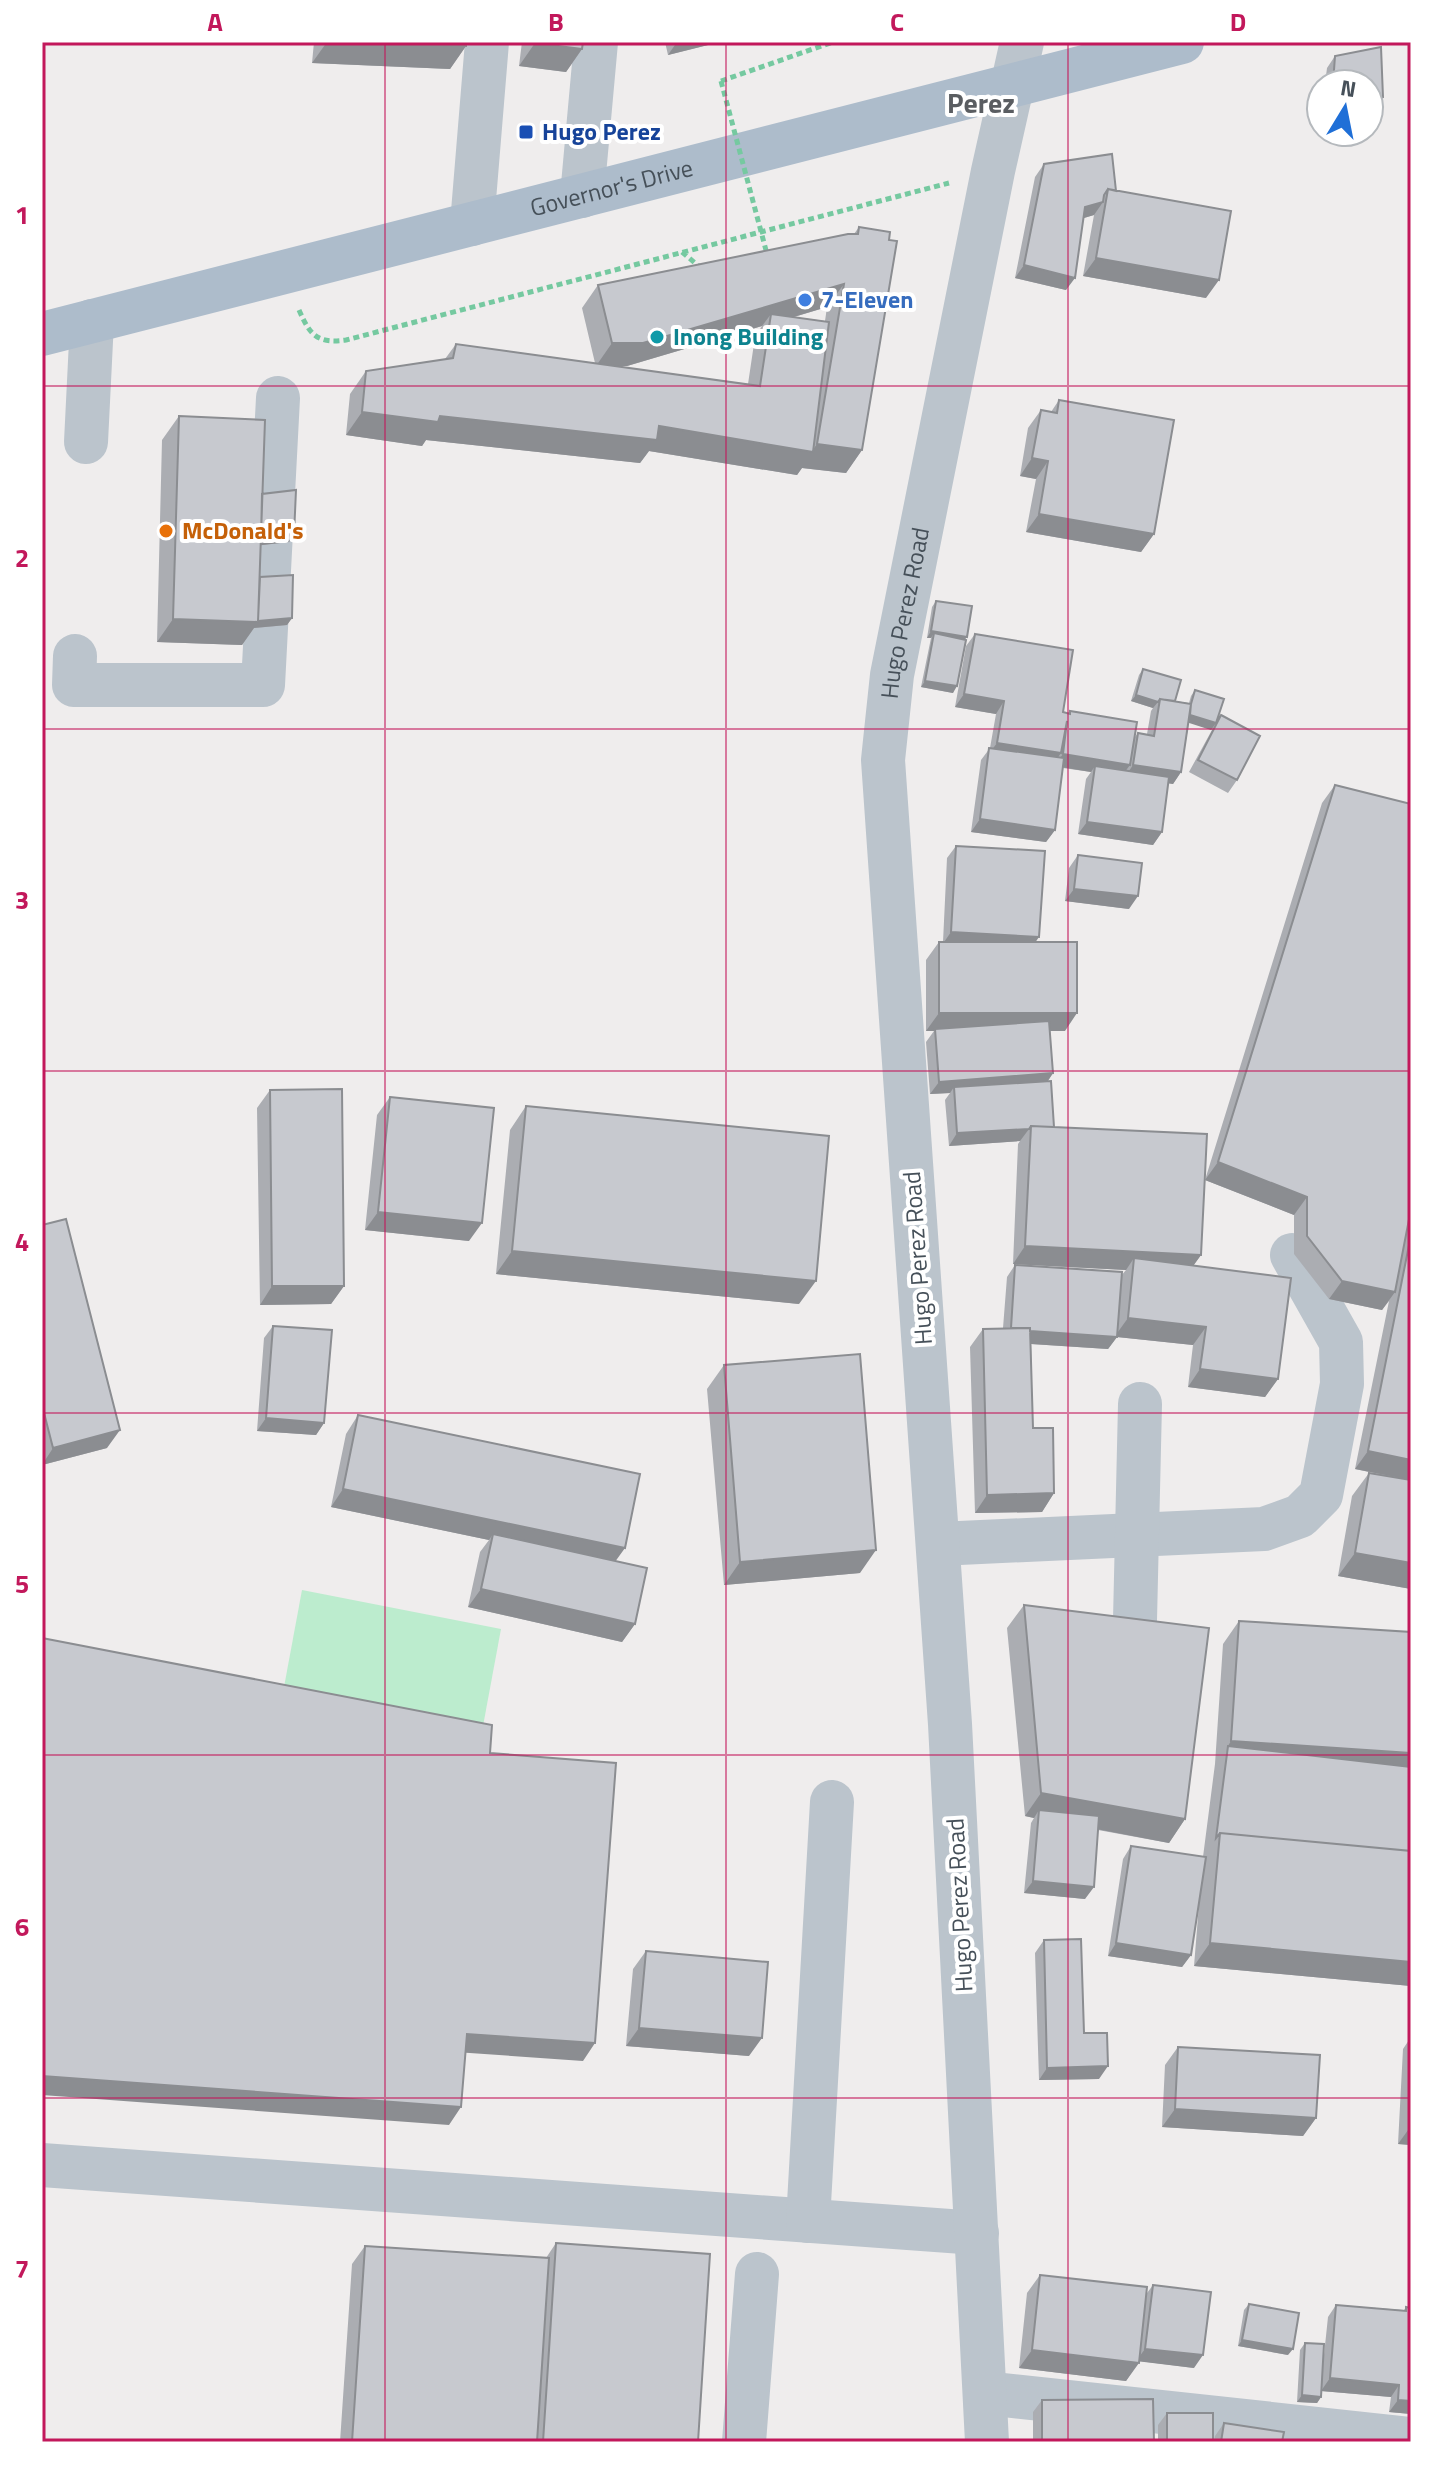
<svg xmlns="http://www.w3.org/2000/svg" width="1453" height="2484" font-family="'Titillium Web',sans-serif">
<rect width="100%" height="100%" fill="#efeded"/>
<path fill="#bcecce" d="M 302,1590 L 501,1629 L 483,1726 L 284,1687 Z"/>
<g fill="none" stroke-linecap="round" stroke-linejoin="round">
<path stroke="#75c9a0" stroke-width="5" stroke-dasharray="6 4" stroke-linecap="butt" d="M 721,81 L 833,42
M 682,252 L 701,268
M 299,310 C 310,335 317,344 346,340 L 949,183"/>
<g stroke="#bbc4cc" stroke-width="44">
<path d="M 582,196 L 596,42"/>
<path d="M 472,224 L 487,42"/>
<path d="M 86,442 L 92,321"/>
<path d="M 75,656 L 74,685 L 263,685 L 278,398"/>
<path d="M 938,1544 L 1264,1529 L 1300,1516 L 1321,1495 L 1342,1384 L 1341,1342 L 1292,1255"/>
<path d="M 1135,1620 L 1140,1404"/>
<path d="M 42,2165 L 977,2233"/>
<path d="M 808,2221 L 832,1802"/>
<path d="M 985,2393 L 1411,2439"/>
<path d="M 744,2442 L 757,2274"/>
<path id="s1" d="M 987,2442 L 950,1724 L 883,760 L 892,675 L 993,171 L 1022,42"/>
</g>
<path stroke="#adbccb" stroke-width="44" id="s2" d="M 42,334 L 1182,42"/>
<path stroke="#75c9a0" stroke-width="5" stroke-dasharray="6 4" stroke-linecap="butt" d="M 721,81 L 767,254"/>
</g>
<path fill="#abadb2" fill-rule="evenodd" d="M 314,42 L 466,42 L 466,46 L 450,69 L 312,63 Z
M 522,42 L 583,42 L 582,49 L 566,72 L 519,66 Z
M 665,42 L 720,42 L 668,55 Z
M 1381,47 L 1383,97 L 1374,110 L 1369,112 L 1369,84 L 1325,84 L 1327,68 L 1335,56 Z
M 1044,164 L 1116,191 L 1206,298 L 1083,276 L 1094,215 L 1084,218 L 1066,290 L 1015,278 L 1035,177 Z
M 859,227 L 862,450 L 846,473 L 802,468 L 797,475 L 649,451 L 640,463 L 426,440 L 422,446 L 346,435 L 350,394 L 366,371 L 445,359 L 456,344 L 595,363 L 582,308 L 598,285 L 854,234 ZM 827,307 L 825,321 L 794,317 ZM 762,326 L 755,337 L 748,384 L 616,366 L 627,366 Z
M 1059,400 L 1154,534 L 1141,552 L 1026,532 L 1036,479 L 1020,476 L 1028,428 L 1041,410 L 1051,412 Z
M 179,416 L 262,494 L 294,535 L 289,542 L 261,545 L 260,577 L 292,618 L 287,625 L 254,628 L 242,645 L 157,642 L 162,440 Z
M 936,601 L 965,639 L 953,693 L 921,687 L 931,638 L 927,638 L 932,607 Z
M 975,634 L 1063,712 L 1068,713 L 1070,711 L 1134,738 L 1138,733 L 1147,734 L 1151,711 L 1153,708 L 1131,701 L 1139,675 L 1143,669 L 1175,701 L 1189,703 L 1191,696 L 1195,690 L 1216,723 L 1221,715 L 1237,780 L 1228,793 L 1189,772 L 1212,730 L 1189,722 L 1181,772 L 1173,784 L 1168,783 L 1162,832 L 1153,845 L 1078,834 L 1086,779 L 1091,772 L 1063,768 L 1055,830 L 1046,842 L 971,832 L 981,760 L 990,748 L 996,714 L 955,707 L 966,646 Z
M 1335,785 L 1411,804 L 1411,1589 L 1338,1576 L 1352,1496 L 1369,1473 L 1397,1478 L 1355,1469 L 1389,1301 L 1382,1310 L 1329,1299 L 1294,1254 L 1294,1215 L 1205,1180 L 1322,803 Z
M 956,846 L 1036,942 L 1065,1031 L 1050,1031 L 1053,1073 L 1048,1081 L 1054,1127 L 1201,1255 L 1193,1266 L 1278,1379 L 1265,1397 L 1188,1387 L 1193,1345 L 1117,1337 L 1108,1349 L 1031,1344 L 1033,1428 L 1054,1493 L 1042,1512 L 975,1513 L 970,1347 L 983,1329 L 1003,1328 L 1007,1277 L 1015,1265 L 1121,1276 L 1126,1270 L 1013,1264 L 1018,1144 L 1020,1141 L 949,1146 L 945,1100 L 950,1093 L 930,1094 L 926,1042 L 934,1031 L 926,1031 L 926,960 L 939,942 L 943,942 L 947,858 Z
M 1078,855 L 1129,909 L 1065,901 L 1069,868 Z
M 270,1090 L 344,1286 L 331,1304 L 260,1305 L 257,1108 Z
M 390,1097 L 469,1241 L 365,1230 L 377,1115 Z
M 526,1106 L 799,1304 L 496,1274 L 510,1130 Z
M 42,1225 L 107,1448 L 42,1465 Z
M 273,1326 L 324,1423 L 316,1435 L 257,1431 L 264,1338 Z
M 724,1365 L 860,1573 L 724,1585 L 707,1389 Z
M 358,1415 L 616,1561 L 635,1624 L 622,1642 L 468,1607 L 480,1552 L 489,1540 L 331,1507 L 346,1434 Z
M 1024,1605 L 1185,1819 L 1169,1843 L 1098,1830 L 1085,1899 L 1024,1893 L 1031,1823 L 1034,1818 L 1025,1816 L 1007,1628 Z
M 1239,1621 L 1411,1986 L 1194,1966 L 1200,1892 L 1191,1955 L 1182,1967 L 1108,1956 L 1123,1859 L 1131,1846 L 1203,1857 L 1215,1764 L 1223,1644 Z
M 1044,1940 L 1084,2033 L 1099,2079 L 1039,2080 L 1035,1953 Z
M 646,1951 L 749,2056 L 626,2046 L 633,1969 Z
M 1411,2037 L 1411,2145 L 1398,2144 L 1403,2049 Z
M 1178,2047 L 1316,2118 L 1303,2136 L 1162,2127 L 1165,2065 Z
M 556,2243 L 698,2442 L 340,2442 L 352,2264 L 365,2246 L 546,2258 Z
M 1040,2275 L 1147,2293 L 1153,2285 L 1194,2368 L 1139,2361 L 1126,2381 L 1019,2368 L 1027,2293 Z
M 1249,2304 L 1288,2355 L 1238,2346 L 1244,2310 Z
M 1336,2305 L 1404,2310 L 1406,2307 L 1411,2308 L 1411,2414 L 1389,2412 L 1391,2397 L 1321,2391 L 1321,2397 L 1317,2403 L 1297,2402 L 1300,2350 L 1305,2343 L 1322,2374 L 1328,2317 Z
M 1042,2400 L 1154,2442 L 1033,2442 L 1033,2412 Z
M 1167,2413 L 1213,2442 L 1158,2442 L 1158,2425 Z
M 1224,2423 L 1283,2441 L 1289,2442 L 1214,2442 L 1215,2436 Z"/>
<path fill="#8b8d91" d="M 327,42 L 372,42 L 466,46 L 450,69 L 312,63 Z
M 677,42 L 720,42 L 668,55 Z
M 535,43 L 582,49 L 566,72 L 519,66 Z
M 1383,97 L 1374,110 L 1369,112 L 1369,103 Z
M 1103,202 L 1094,215 L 1077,220 L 1085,207 Z
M 1096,258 L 1219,280 L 1206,298 L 1083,276 Z
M 1024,265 L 1075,278 L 1066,290 L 1015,278 Z
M 844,284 L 827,307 L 770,324 L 771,314 L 762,326 L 627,366 L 596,366 L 612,343 Z
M 362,412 L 659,426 L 812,451 L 817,444 L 862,450 L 846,473 L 802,468 L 797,475 L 649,451 L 640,463 L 426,440 L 422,446 L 346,435 Z
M 1032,458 L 1048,461 L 1036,479 L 1020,476 Z
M 1039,514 L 1154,534 L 1141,552 L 1026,532 Z
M 294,535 L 289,542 L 245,547 L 250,540 Z
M 292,618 L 287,625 L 254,628 L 242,645 L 157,642 L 173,619 Z
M 931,631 L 967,637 L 962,643 L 934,633 L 931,638 L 927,638 Z
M 925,681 L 957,686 L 953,693 L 921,687 Z
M 964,694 L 1004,701 L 996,714 L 955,707 Z
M 1136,695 L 1158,702 L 1153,708 L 1131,701 Z
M 1188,714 L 1216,723 L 1211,730 L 1183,721 Z
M 997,743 L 1061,753 L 1052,766 L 988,755 Z
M 1063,754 L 1130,765 L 1121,777 L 1095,766 L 1091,772 L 1054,766 Z
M 1133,765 L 1181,772 L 1173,784 L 1125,777 Z
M 980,819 L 1055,830 L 1046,842 L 971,832 Z
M 1087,822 L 1162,832 L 1153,845 L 1078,834 Z
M 1074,889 L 1138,896 L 1129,909 L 1065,901 Z
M 951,932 L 1039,937 L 1030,950 L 942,945 Z
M 939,1013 L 1077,1013 L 1065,1031 L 935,1031 L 935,1029 L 934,1031 L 926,1031 Z
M 1053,1073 L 1045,1085 L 954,1087 L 950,1093 L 930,1094 L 939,1082 Z
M 1029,1129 L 1020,1141 L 949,1146 L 957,1133 Z
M 1218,1162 L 1307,1197 L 1294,1215 L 1205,1180 Z
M 378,1212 L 482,1223 L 469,1241 L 365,1230 Z
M 1025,1246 L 1201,1255 L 1188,1273 L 1134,1258 L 1126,1270 L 1013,1264 Z
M 512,1251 L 816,1281 L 799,1304 L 496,1274 Z
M 1342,1281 L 1395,1292 L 1382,1310 L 1329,1299 Z
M 272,1286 L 344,1286 L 331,1304 L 260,1305 Z
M 1128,1318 L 1206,1327 L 1193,1345 L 1117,1337 L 1108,1349 L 1002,1342 L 1011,1329 L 1115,1336 Z
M 1200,1369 L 1278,1379 L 1265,1397 L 1188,1387 Z
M 266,1418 L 324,1423 L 316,1435 L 257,1431 Z
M 120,1430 L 107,1448 L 42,1465 L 53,1448 Z
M 1368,1451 L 1411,1460 L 1411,1480 L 1355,1469 Z
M 343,1489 L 625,1548 L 612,1566 L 493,1534 L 489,1540 L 331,1507 Z
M 1054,1493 L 1042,1512 L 975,1513 L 987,1495 Z
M 876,1550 L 860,1573 L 724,1585 L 740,1562 Z
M 1355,1553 L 1411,1563 L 1411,1589 L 1338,1576 Z
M 481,1589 L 635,1624 L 622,1642 L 468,1607 Z
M 1231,1741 L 1411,1753 L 1411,1777 L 1228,1746 Z
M 1041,1793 L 1185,1819 L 1169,1843 L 1039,1818 L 1039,1810 L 1034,1818 L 1025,1816 Z
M 1033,1881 L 1094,1887 L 1085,1899 L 1024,1893 Z
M 1116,1943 L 1191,1955 L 1182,1967 L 1108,1956 Z
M 1210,1943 L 1411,1962 L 1411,1986 L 1194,1966 Z
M 639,2028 L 762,2038 L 749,2056 L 626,2046 Z
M 467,2034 L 595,2043 L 583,2061 L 455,2052 Z
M 1108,2066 L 1099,2079 L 1039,2080 L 1047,2068 Z
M 42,2076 L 461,2107 L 449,2125 L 42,2095 Z
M 1175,2109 L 1316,2118 L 1303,2136 L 1162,2127 Z
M 1411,2126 L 1411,2145 L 1398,2144 Z
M 1242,2340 L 1293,2349 L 1288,2355 L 1238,2346 Z
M 1145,2349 L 1203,2355 L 1194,2368 L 1136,2361 Z
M 1032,2350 L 1139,2363 L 1126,2381 L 1019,2368 Z
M 1330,2378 L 1399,2385 L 1391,2397 L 1321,2391 Z
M 1302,2395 L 1321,2397 L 1317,2403 L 1297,2402 Z
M 1398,2400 L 1411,2401 L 1411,2414 L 1389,2412 Z"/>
<path fill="#c7c9cf" stroke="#8b8d91" stroke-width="2" d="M 372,42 L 466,42 L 466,46 Z
M 535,42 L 583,42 L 582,49 L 535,43 Z
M 1381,47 L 1383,97 L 1369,103 L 1369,84 L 1333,84 L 1335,56 Z
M 1112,154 L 1116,191 L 1108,189 L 1104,195 L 1103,202 L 1085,207 L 1075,278 L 1024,265 L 1044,164 Z
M 1108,189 L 1231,211 L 1219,280 L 1096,258 Z
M 859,227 L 890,232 L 889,240 L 897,241 L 862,450 L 817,444 L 844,284 L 643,343 L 612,343 L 598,285 L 848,234 L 858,234 Z
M 771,314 L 829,322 L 813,452 L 659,426 L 657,440 L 440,416 L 438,422 L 362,412 L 366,371 L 453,358 L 456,344 L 760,386 Z
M 1059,400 L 1174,420 L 1154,534 L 1039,514 L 1048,461 L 1032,458 L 1041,410 L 1057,413 Z
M 179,416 L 265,420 L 258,622 L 173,619 Z
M 296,490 L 294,535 L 261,539 L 262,494 Z
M 293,575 L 292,618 L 258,621 L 260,577 Z
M 936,601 L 972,606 L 967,637 L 931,631 Z
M 934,633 L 966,640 L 957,686 L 925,681 Z
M 975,634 L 1073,650 L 1063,712 L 1070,714 L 1070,711 L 1137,722 L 1130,765 L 1063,754 L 1067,721 L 1061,753 L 997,743 L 1004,701 L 964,694 Z
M 1143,669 L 1181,680 L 1175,701 L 1160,699 L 1158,702 L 1136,695 Z
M 1195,690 L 1224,699 L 1216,723 L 1190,715 L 1191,704 Z
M 1160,699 L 1191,704 L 1181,772 L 1133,765 L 1138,733 L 1154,736 Z
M 1221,715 L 1260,736 L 1237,780 L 1198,760 Z
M 989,748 L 1064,758 L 1055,830 L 980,819 Z
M 1095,766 L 1169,777 L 1162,832 L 1087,822 Z
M 1335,785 L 1411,804 L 1411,1209 L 1395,1292 L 1342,1281 L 1307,1236 L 1307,1197 L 1218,1162 Z
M 956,846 L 1045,851 L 1039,937 L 951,932 Z
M 1078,855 L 1142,863 L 1138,896 L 1074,889 Z
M 939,942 L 1077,942 L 1077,1013 L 939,1013 Z
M 1049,1021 L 1053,1073 L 939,1082 L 935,1029 Z
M 1051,1081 L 1054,1127 L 1031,1126 L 1029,1129 L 957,1133 L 954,1087 Z
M 342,1089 L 344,1286 L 272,1286 L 270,1090 Z
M 390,1097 L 494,1108 L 482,1223 L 378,1212 Z
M 526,1106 L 829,1136 L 816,1281 L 512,1251 Z
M 1031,1126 L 1207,1134 L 1201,1255 L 1025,1246 Z
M 66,1219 L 120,1430 L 53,1448 L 42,1405 L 42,1225 Z
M 1411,1235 L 1411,1460 L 1368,1451 Z
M 1134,1258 L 1291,1278 L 1278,1379 L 1200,1369 L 1206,1327 L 1128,1318 Z
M 1015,1265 L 1122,1272 L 1117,1337 L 1030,1331 L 1030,1328 L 1011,1328 Z
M 273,1326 L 332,1330 L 324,1423 L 266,1418 Z
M 1030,1328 L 1033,1428 L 1053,1428 L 1054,1493 L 987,1495 L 983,1329 Z
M 860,1354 L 876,1550 L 740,1562 L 724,1365 Z
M 358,1415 L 640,1474 L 625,1548 L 343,1489 Z
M 1369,1473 L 1411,1480 L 1411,1563 L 1355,1553 Z
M 493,1534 L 647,1568 L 635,1624 L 481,1589 Z
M 1024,1605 L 1209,1628 L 1185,1819 L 1041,1793 Z
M 1239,1621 L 1411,1632 L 1411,1753 L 1231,1741 Z
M 42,1638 L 492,1725 L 490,1753 L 616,1763 L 595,2043 L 467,2034 L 461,2107 L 42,2076 Z
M 1228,1746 L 1411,1767 L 1411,1851 L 1220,1833 L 1216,1838 Z
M 1039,1810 L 1099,1816 L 1094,1887 L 1033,1881 Z
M 1220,1833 L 1411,1851 L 1411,1962 L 1210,1943 Z
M 1131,1846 L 1206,1857 L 1191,1955 L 1116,1943 Z
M 1081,1939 L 1084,2033 L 1107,2033 L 1108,2066 L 1047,2068 L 1044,1940 Z
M 646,1951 L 768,1962 L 762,2038 L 639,2028 Z
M 1178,2047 L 1320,2055 L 1316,2118 L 1175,2109 Z
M 556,2243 L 710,2254 L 698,2442 L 543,2442 Z
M 365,2246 L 549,2258 L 537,2442 L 352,2442 Z
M 1040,2275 L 1147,2287 L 1139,2363 L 1032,2350 Z
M 1153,2285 L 1211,2292 L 1203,2355 L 1145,2349 Z
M 1249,2304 L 1299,2313 L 1293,2349 L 1242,2340 Z
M 1336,2305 L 1406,2311 L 1406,2307 L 1411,2308 L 1411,2401 L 1398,2400 L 1399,2385 L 1330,2378 Z
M 1305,2343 L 1324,2344 L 1321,2397 L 1302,2395 Z
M 1153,2399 L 1154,2442 L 1042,2442 L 1042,2400 Z
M 1167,2413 L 1213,2413 L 1213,2442 L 1167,2442 Z
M 1224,2423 L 1284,2432 L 1282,2442 L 1221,2442 Z"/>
<path fill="none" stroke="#c2185b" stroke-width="2" stroke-opacity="0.55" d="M 385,42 L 385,2442M 726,42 L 726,2442M 1068,42 L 1068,2442M 42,386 L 1411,386M 42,729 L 1411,729M 42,1071 L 1411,1071M 42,1413 L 1411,1413M 42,1755 L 1411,1755M 42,2098 L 1411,2098"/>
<rect fill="#1a4fb4" stroke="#fff" stroke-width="3" x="518" y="124" width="16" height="16" rx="4"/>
<circle fill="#3f7fe0" stroke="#fff" stroke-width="3" cx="805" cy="300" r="8"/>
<circle fill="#0f9aa8" stroke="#fff" stroke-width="3" cx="657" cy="337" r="8"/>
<circle fill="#e8710a" stroke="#fff" stroke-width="3" cx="166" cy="531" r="8"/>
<g text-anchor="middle" stroke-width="8" stroke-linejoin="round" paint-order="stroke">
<g font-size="24" font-weight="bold" fill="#164399" stroke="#fff" text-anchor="start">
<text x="542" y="140">Hugo Perez</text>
</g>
<g font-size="24" fill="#465059" stroke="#fff">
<text dy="8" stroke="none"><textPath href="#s2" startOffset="588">Governor's Drive</textPath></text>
<text dy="8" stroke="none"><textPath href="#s1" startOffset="1834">Hugo Perez Road</textPath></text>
<text transform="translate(918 1258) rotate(-94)" y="8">Hugo Perez Road</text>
<text transform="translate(960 1905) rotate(-93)" y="8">Hugo Perez Road</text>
</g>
<g font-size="24" font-weight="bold" fill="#366cbe" stroke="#fff" text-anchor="start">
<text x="821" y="308">7-Eleven</text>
</g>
<g font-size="24" font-weight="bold" fill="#0d838f" stroke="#fff" text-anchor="start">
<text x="673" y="345">Inong Building</text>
</g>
<g font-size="24" font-weight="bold" fill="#c56008" stroke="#fff" text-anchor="start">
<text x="182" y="539">McDonald's</text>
</g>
<g font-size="28" font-weight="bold" fill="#5a5d61" stroke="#fff">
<text x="981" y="113">Perez</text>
</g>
</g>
<rect width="1453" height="2484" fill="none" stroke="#ffffff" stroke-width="88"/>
<g transform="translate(1345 108) rotate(10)"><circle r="38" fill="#ffffff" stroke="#b5b9bd" stroke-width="2"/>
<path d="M0-6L14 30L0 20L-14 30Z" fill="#1f6fd7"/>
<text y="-12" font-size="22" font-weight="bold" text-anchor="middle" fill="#465059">N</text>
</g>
<rect x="44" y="44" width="1365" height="2396" fill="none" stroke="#c2185b" stroke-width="3"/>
<g font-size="26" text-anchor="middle" font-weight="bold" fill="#c2185b">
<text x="215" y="31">A</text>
<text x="556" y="31">B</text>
<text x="897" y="31">C</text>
<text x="1238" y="31">D</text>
<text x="22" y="224">1</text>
<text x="22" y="567">2</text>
<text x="22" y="909">3</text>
<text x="22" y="1251">4</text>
<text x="22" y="1593">5</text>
<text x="22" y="1936">6</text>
<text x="22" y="2278">7</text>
</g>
</svg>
